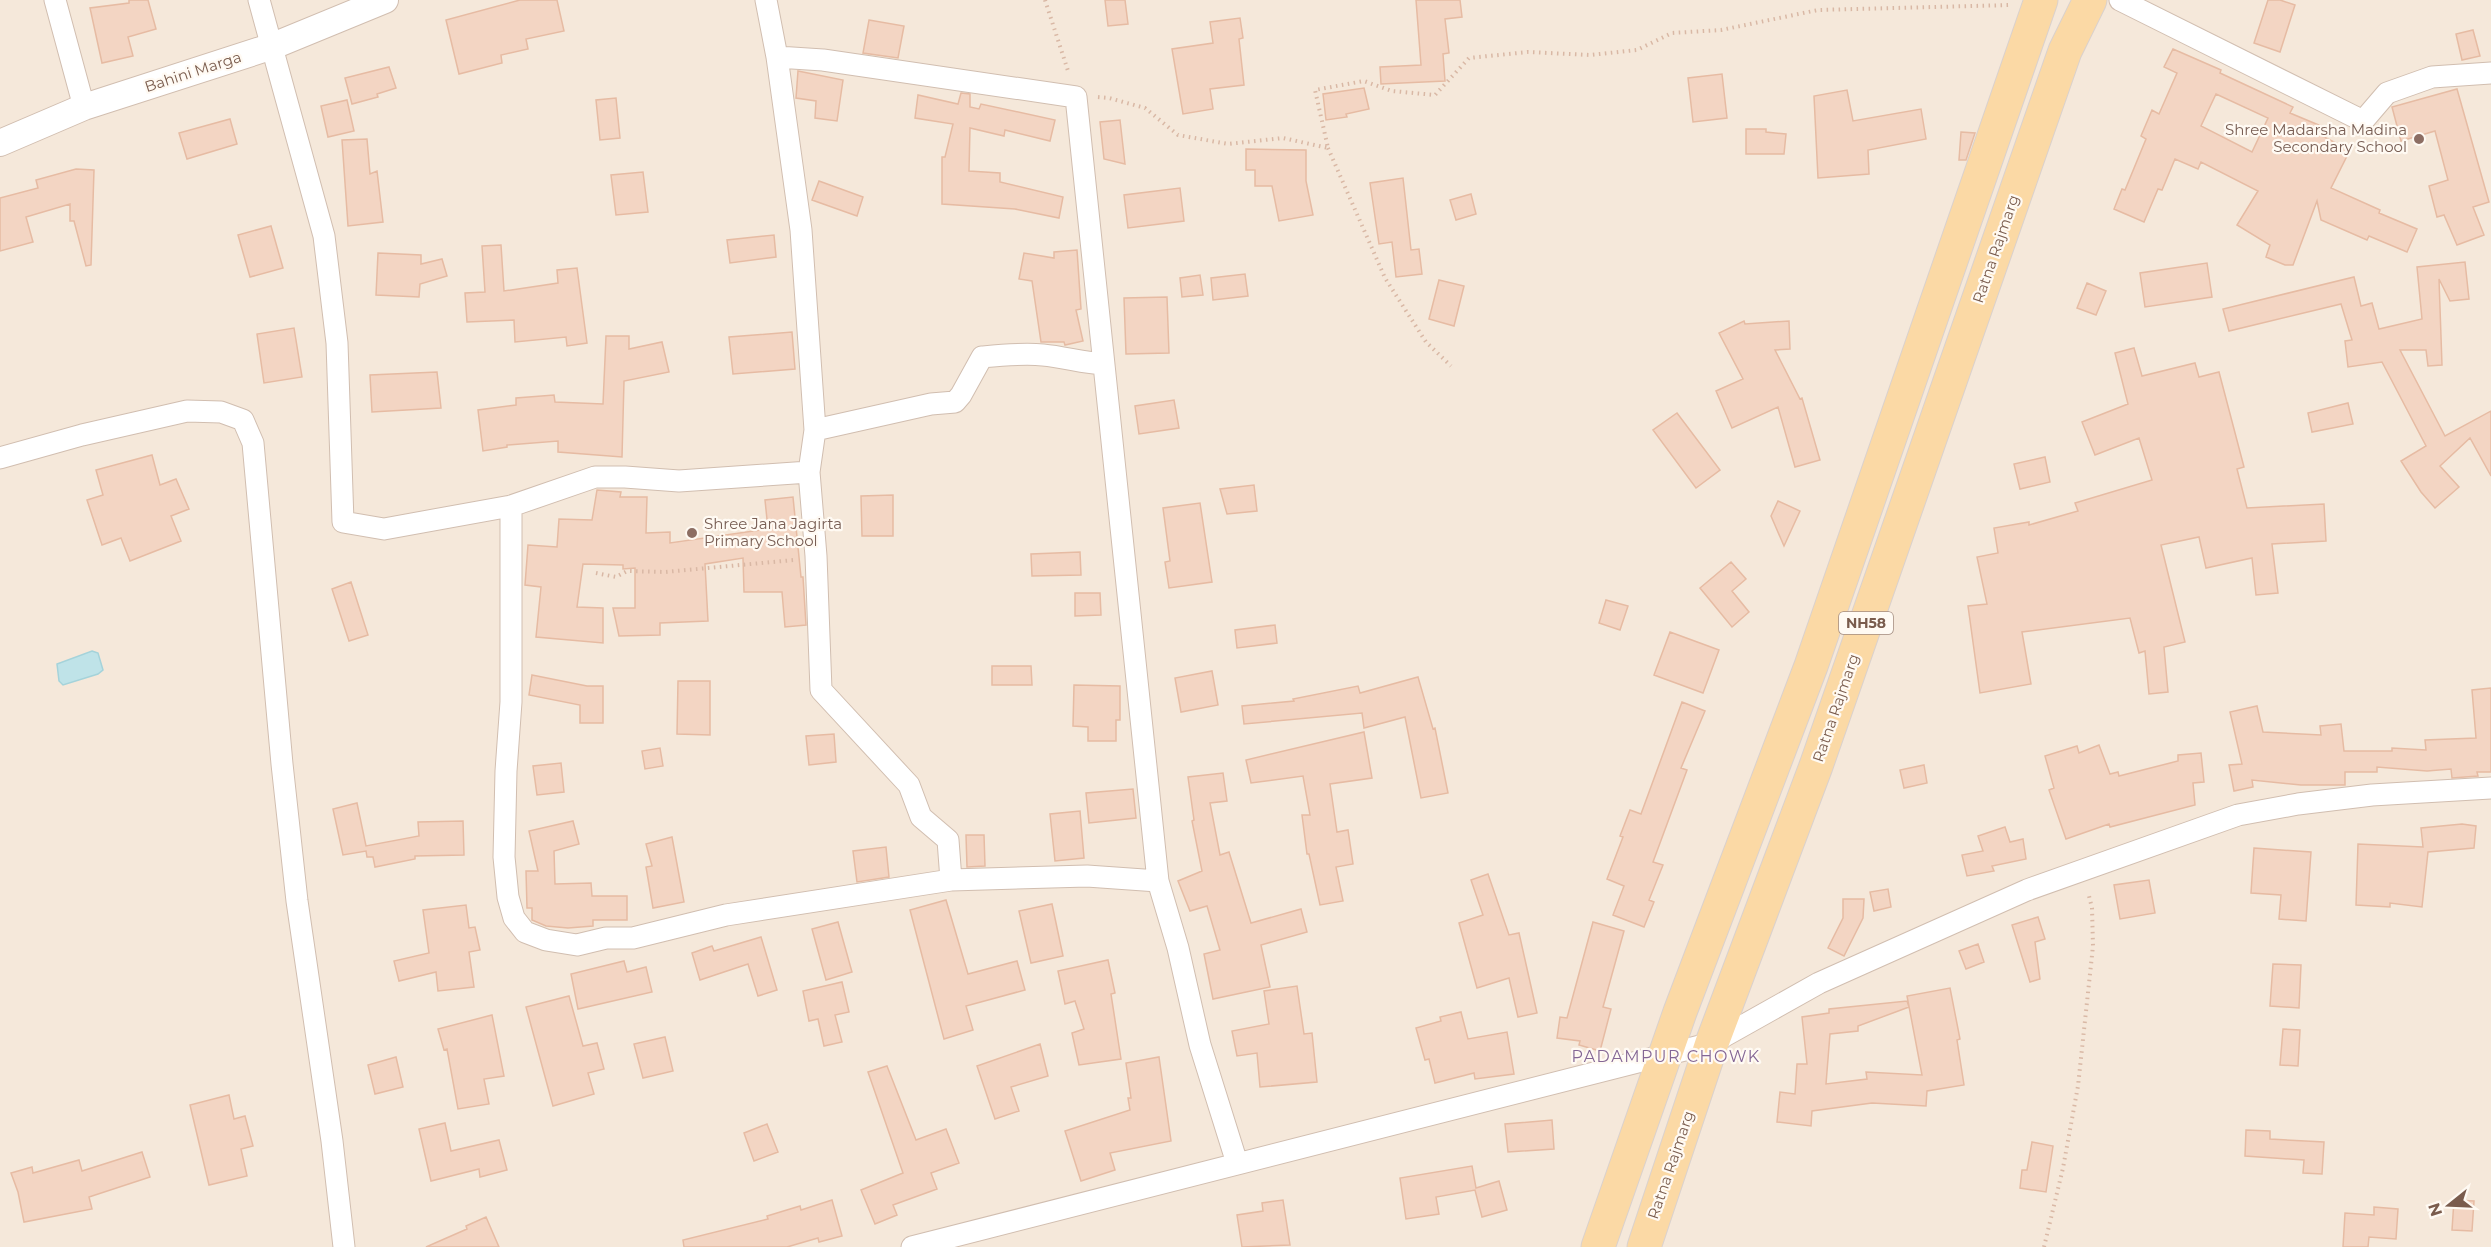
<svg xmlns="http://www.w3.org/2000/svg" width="2491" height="1247" font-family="Montserrat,sans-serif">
<rect width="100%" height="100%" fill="#fdf6ec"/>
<path fill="#f5e8da" d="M 0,0 L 2491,0 L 2491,1247 L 0,1247 Z"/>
<path fill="#bfe3e8" stroke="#a5d3da" stroke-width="1.5" d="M 92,651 L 98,653 L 103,670 L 98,674 L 63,685 L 59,681 L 57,664 Z"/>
<path fill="#f3d5c3" stroke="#e6bba3" stroke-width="1.5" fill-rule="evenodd" d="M 129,0 L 148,0 L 156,29 L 128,37 L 133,56 L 102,63 L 90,8 L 129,3 Z
M 520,0 L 557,0 L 564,31 L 526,39 L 528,49 L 501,55 L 502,63 L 459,74 L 446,20 Z
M 1105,0 L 1125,0 L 1128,24 L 1108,26 Z
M 1416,0 L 1460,0 L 1462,17 L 1445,19 L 1449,53 L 1443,54 L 1445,81 L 1381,84 L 1380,67 L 1421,65 Z
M 2268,0 L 2280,0 L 2295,5 L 2280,52 L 2254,43 Z
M 1240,18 L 1243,38 L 1239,39 L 1244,85 L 1210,89 L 1213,109 L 1183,114 L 1172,49 L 1213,43 L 1210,22 Z
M 869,20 L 904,26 L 898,58 L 863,53 Z
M 2473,30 L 2480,56 L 2462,60 L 2456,34 Z
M 2173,49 L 2221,70 L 2220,73 L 2293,107 L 2290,113 L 2321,126 L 2318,134 L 2350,150 L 2331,188 L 2380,210 L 2379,213 L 2417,229 L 2407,252 L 2369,236 L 2367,240 L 2321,220 L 2317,201 L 2293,265 L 2285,265 L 2266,257 L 2270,245 L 2237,225 L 2258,191 L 2201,162 L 2198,169 L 2175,159 L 2162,190 L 2158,189 L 2144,222 L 2114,209 L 2122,189 L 2125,190 L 2146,139 L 2141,136 L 2152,110 L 2159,114 L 2177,73 L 2164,67 ZM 2216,94 L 2268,118 L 2252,152 L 2201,126 Z
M 389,67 L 396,88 L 377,94 L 378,97 L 352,104 L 345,78 Z
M 798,71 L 843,80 L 837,121 L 815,118 L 816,101 L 796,98 Z
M 1722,74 L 1727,118 L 1693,122 L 1688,78 Z
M 1364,88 L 1369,109 L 1346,114 L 1347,117 L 1326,120 L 1323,94 Z
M 2457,89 L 2489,202 L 2473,207 L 2484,235 L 2457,245 L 2444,215 L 2437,217 L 2429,186 L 2448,180 L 2435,131 L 2401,141 L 2392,107 Z
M 1847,90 L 1853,121 L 1921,109 L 1926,139 L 1868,150 L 1869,174 L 1818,178 L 1814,96 Z
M 961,93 L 970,94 L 970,107 L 979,109 L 981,104 L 1055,120 L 1050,141 L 1005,130 L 1004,136 L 970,128 L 969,171 L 1000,173 L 1000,182 L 1063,197 L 1059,218 L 1015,209 L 942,204 L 942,157 L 945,157 L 953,124 L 915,118 L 918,95 L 958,104 Z
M 616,98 L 620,138 L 600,140 L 596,100 Z
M 347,100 L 354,131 L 328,137 L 321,106 Z
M 230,119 L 237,144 L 187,159 L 179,133 Z
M 1120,120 L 1125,164 L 1104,159 L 1100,122 Z
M 1746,129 L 1766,129 L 1766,132 L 1786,134 L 1784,154 L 1746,154 Z
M 1961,132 L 1975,133 L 1966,160 L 1959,160 Z
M 367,139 L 370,174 L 377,171 L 383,222 L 348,226 L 342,140 Z
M 1246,149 L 1306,150 L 1306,181 L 1313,215 L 1279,221 L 1272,186 L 1255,186 L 1255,170 L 1246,170 Z
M 76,169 L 94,170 L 91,265 L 86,266 L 74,221 L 70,221 L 70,204 L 26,217 L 33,242 L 0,251 L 0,198 L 38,188 L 36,180 Z
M 643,172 L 648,212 L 616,215 L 611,175 Z
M 1403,178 L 1411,250 L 1419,249 L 1422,274 L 1396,277 L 1392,242 L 1379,244 L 1370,183 Z
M 819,181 L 863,197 L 857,216 L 812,200 Z
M 1180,188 L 1184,221 L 1128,228 L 1124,195 Z
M 1471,194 L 1476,214 L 1456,220 L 1450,200 Z
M 271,226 L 283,268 L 250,277 L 238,235 Z
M 774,235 L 776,257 L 730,263 L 727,240 Z
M 501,245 L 504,291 L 558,283 L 557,270 L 577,268 L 587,343 L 567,346 L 566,337 L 515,342 L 514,320 L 467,322 L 465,293 L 485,292 L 482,246 Z
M 1077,250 L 1081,309 L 1076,310 L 1083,341 L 1065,345 L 1064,342 L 1041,342 L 1032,281 L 1019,279 L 1024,253 L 1054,258 L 1054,252 Z
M 378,253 L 421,255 L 421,264 L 442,259 L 447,276 L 420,284 L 419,297 L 376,295 Z
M 2465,262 L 2469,299 L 2450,301 L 2439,279 L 2442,365 L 2428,366 L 2426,350 L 2400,350 L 2445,436 L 2491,411 L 2491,476 L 2470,438 L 2440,466 L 2459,487 L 2435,508 L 2421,492 L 2401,461 L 2426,446 L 2382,362 L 2348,367 L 2345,341 L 2352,340 L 2341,304 L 2229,331 L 2223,309 L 2354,277 L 2361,306 L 2372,303 L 2379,329 L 2422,319 L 2417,267 Z
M 2207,263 L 2212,297 L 2145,307 L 2140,273 Z
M 1245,274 L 1248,296 L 1213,300 L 1211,278 Z
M 1200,275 L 1203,295 L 1182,297 L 1180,278 Z
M 1439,280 L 1464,286 L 1454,326 L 1429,319 Z
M 2087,283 L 2106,291 L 2096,315 L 2077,308 Z
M 1167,297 L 1169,353 L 1126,354 L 1124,298 Z
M 1744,321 L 1745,324 L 1789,321 L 1790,349 L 1775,350 L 1800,399 L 1802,398 L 1820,460 L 1795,467 L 1778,407 L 1732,428 L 1716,391 L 1743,379 L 1719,333 Z
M 294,328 L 302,377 L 264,383 L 257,334 Z
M 792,332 L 795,369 L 733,374 L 729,337 Z
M 606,336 L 629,336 L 629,349 L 662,342 L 669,372 L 624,381 L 622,457 L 558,452 L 558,441 L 507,445 L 507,447 L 483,451 L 478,410 L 516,405 L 516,398 L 554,395 L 555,402 L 603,404 Z
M 2134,348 L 2142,376 L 2195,363 L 2199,377 L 2219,372 L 2244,467 L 2237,469 L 2247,508 L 2324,504 L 2326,541 L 2272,544 L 2278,593 L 2256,595 L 2252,558 L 2206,568 L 2199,537 L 2161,545 L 2185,642 L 2164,647 L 2168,692 L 2149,694 L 2145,651 L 2139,653 L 2130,618 L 2022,632 L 2031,684 L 1980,693 L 1968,606 L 1987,604 L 1977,557 L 1998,553 L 1994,528 L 2029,522 L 2029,525 L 2078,511 L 2075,503 L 2152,480 L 2139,438 L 2095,455 L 2082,422 L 2128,404 L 2115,353 Z
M 437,372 L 441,408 L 372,412 L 370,375 Z
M 1174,400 L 1179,428 L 1139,434 L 1135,406 Z
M 2348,403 L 2353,424 L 2312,432 L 2308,413 Z
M 1677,413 L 1720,470 L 1696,488 L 1653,430 Z
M 152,455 L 160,485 L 176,479 L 189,509 L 171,516 L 181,541 L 130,561 L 121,538 L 102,545 L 87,500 L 103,495 L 96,470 Z
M 2045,457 L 2050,482 L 2020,489 L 2014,464 Z
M 1254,485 L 1257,511 L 1227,514 L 1220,489 Z
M 597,490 L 621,492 L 620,497 L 647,497 L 646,533 L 670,532 L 670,543 L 768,529 L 765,500 L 793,497 L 801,577 L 803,577 L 806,625 L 785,627 L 782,592 L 744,592 L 743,558 L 705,564 L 708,621 L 660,623 L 660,635 L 619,636 L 613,608 L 635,608 L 635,568 L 623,569 L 623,565 L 583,564 L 577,607 L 603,608 L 603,643 L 536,637 L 541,587 L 525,585 L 528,545 L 557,547 L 559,519 L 592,520 Z
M 893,495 L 893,536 L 862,536 L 861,496 Z
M 1778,501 L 1800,511 L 1784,546 L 1771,516 Z
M 1200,503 L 1212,582 L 1169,588 L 1165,562 L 1170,561 L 1163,508 Z
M 1080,552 L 1081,575 L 1032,576 L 1031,554 Z
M 1731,562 L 1746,579 L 1732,591 L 1749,612 L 1732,627 L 1700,588 Z
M 351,582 L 368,635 L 349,641 L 332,589 Z
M 1075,593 L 1100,593 L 1101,615 L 1075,616 Z
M 1606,600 L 1628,606 L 1620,630 L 1599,623 Z
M 1275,625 L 1277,643 L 1237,648 L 1235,630 Z
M 1670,632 L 1719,650 L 1703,693 L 1654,675 Z
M 992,666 L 1031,666 L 1032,685 L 992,685 Z
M 1212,671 L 1218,705 L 1181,712 L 1175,678 Z
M 532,675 L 587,686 L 603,686 L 603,723 L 580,723 L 580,705 L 529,695 Z
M 1418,677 L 1433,729 L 1435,728 L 1448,793 L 1421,798 L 1405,717 L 1364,728 L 1362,713 L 1244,724 L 1242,706 L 1294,701 L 1293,699 L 1358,686 L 1360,693 Z
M 678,681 L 710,681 L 710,735 L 677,734 Z
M 1074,685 L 1120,686 L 1120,720 L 1116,720 L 1116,741 L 1088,741 L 1088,727 L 1073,726 Z
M 2491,688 L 2491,772 L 2477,772 L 2478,776 L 2452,778 L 2451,769 L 2427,771 L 2377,767 L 2377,772 L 2345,772 L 2345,785 L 2301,785 L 2252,780 L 2253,787 L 2234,791 L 2229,765 L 2242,764 L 2230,712 L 2257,706 L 2263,732 L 2321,735 L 2320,726 L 2341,724 L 2344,751 L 2392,751 L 2392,748 L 2426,750 L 2425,740 L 2476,738 L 2472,690 Z
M 1682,702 L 1705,711 L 1681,768 L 1687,770 L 1653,862 L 1663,865 L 1649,900 L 1654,902 L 1644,927 L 1613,915 L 1624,886 L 1607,879 L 1623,837 L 1620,836 L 1630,810 L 1641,814 Z
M 1364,732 L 1372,778 L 1330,784 L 1337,832 L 1348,830 L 1353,864 L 1336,867 L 1343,901 L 1320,905 L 1309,854 L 1307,854 L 1302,815 L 1310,815 L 1303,776 L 1251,783 L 1246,760 Z
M 834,734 L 836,762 L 809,765 L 806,736 Z
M 2099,745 L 2110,774 L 2118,772 L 2119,776 L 2178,761 L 2178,755 L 2201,753 L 2204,782 L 2193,783 L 2195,805 L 2110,827 L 2109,824 L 2066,839 L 2049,790 L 2054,788 L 2045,756 L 2077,746 L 2079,753 Z
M 660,748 L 663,766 L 645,769 L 642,751 Z
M 561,763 L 564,792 L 537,795 L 533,766 Z
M 1924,765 L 1927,783 L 1904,788 L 1900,770 Z
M 1223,773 L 1227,801 L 1210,803 L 1220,855 L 1229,852 L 1251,923 L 1301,909 L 1307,932 L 1261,945 L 1270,987 L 1213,999 L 1204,954 L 1220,950 L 1207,906 L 1190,911 L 1178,881 L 1202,871 L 1192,821 L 1194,820 L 1188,777 Z
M 1133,789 L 1136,818 L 1089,823 L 1086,793 Z
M 357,803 L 366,846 L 419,836 L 418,822 L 463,821 L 464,855 L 415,856 L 415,859 L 375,867 L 373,857 L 367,857 L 366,851 L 343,855 L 333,809 Z
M 1080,811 L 1084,858 L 1055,861 L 1050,814 Z
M 573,821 L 579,844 L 554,851 L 555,884 L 591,883 L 592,896 L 627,896 L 627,920 L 593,920 L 593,926 L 568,928 L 546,926 L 532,920 L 532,908 L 527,908 L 526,871 L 538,871 L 529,831 Z
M 2462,824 L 2476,826 L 2474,848 L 2428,852 L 2422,907 L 2390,903 L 2390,907 L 2356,905 L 2358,844 L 2423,847 L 2421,828 Z
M 2005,827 L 2010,842 L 2023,839 L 2026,859 L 1992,866 L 1994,871 L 1967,876 L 1962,855 L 1983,851 L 1978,836 Z
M 966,835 L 984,835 L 985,866 L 967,867 Z
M 672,837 L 684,902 L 653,908 L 646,867 L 652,866 L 646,844 Z
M 886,847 L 889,877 L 857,882 L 853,851 Z
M 2254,848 L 2311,852 L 2306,921 L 2279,919 L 2281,895 L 2251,893 Z
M 1488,874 L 1509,935 L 1519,933 L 1537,1013 L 1518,1017 L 1509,978 L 1477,988 L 1459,923 L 1483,915 L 1471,880 Z
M 2149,880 L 2155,913 L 2120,919 L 2114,885 Z
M 1888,889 L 1891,907 L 1874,911 L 1870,892 Z
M 1843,899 L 1864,899 L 1863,918 L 1844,956 L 1828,948 L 1843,918 Z
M 946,900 L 968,974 L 1017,961 L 1025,990 L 966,1006 L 973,1030 L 944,1039 L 910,910 Z
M 1052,904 L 1063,956 L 1031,963 L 1019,911 Z
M 466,905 L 469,928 L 475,927 L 480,950 L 469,952 L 474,987 L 438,991 L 436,972 L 399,981 L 394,961 L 429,953 L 423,910 Z
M 2038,917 L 2045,939 L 2035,942 L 2040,979 L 2030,982 L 2012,925 Z
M 838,922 L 852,972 L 826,980 L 812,929 Z
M 1593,922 L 1624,931 L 1603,1007 L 1611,1009 L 1600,1051 L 1579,1045 L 1580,1041 L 1557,1038 L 1560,1017 L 1567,1018 Z
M 761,937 L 777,990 L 758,996 L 748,964 L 700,980 L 692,953 L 712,946 L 714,951 Z
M 1978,944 L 1984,962 L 1966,969 L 1959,951 Z
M 1108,960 L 1115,993 L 1111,994 L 1121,1059 L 1079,1065 L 1072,1033 L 1084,1029 L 1075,1001 L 1065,1004 L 1058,971 Z
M 624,961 L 627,972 L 646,967 L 652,992 L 578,1009 L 571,974 Z
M 2273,964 L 2301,965 L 2299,1008 L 2270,1006 Z
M 842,982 L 849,1012 L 835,1015 L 842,1042 L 824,1046 L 818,1019 L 809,1021 L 803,991 Z
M 1297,986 L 1304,1034 L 1312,1033 L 1317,1082 L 1260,1087 L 1257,1053 L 1237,1056 L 1232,1031 L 1269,1024 L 1264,991 Z
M 1950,988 L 1960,1039 L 1957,1040 L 1964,1085 L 1927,1091 L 1926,1106 L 1872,1103 L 1812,1111 L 1811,1126 L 1777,1122 L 1780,1092 L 1795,1094 L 1797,1064 L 1807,1064 L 1802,1017 L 1829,1013 L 1829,1009 L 1907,1001 L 1909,1007 L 1858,1026 L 1858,1031 L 1830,1034 L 1826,1084 L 1867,1079 L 1866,1072 L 1922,1075 L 1907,996 Z
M 569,996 L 583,1046 L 597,1043 L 604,1069 L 588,1073 L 594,1094 L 553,1106 L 526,1007 Z
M 1461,1012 L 1468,1039 L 1507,1032 L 1514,1074 L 1475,1079 L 1474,1073 L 1435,1083 L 1429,1059 L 1425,1060 L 1416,1028 L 1441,1021 L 1440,1017 Z
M 492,1015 L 504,1076 L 484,1079 L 489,1104 L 458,1109 L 447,1049 L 444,1050 L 438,1029 Z
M 2283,1029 L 2300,1030 L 2298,1066 L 2280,1065 Z
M 665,1037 L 673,1071 L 643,1078 L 634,1044 Z
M 1040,1044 L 1048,1076 L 1011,1087 L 1019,1111 L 995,1119 L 977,1066 Z
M 396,1057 L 403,1087 L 375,1094 L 368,1065 Z
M 1159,1057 L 1171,1141 L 1110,1153 L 1115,1170 L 1081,1181 L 1065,1131 L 1130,1110 L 1128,1098 L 1131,1098 L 1126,1063 Z
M 887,1066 L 916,1140 L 946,1129 L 959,1163 L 931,1173 L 937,1189 L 893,1205 L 897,1215 L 875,1224 L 861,1190 L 903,1173 L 868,1072 Z
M 229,1095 L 234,1119 L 245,1116 L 253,1146 L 241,1149 L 247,1176 L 209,1185 L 190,1105 Z
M 1552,1120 L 1554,1149 L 1508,1152 L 1505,1124 Z
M 445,1123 L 451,1151 L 499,1140 L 507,1170 L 480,1177 L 479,1169 L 431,1181 L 419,1129 Z
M 767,1124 L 778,1152 L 754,1161 L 744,1133 Z
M 2246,1130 L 2270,1131 L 2270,1139 L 2324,1142 L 2322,1174 L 2303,1173 L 2304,1160 L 2245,1156 Z
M 2032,1142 L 2053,1146 L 2046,1192 L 2020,1188 L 2022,1170 L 2027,1170 Z
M 142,1152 L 150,1177 L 89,1197 L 92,1209 L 24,1222 L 18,1192 L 11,1173 L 32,1167 L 33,1173 L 79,1160 L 82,1171 Z
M 1472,1166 L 1476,1188 L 1499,1181 L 1507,1210 L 1482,1217 L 1475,1190 L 1436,1197 L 1439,1214 L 1406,1219 L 1400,1178 Z
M 832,1200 L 842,1236 L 819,1242 L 818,1238 L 787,1247 L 684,1247 L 683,1240 L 768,1219 L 767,1216 L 800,1206 L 801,1210 Z
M 1283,1200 L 1290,1245 L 1242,1247 L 1237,1215 L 1263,1211 L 1262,1203 Z
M 2454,1200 L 2474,1201 L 2472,1231 L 2452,1230 Z
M 2374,1207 L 2398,1209 L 2396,1239 L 2369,1237 L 2368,1247 L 2343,1247 L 2345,1213 L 2374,1215 Z
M 486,1217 L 499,1247 L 426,1247 L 467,1229 L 466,1226 Z"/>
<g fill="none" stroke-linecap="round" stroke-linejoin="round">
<defs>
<path id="minor" d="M 55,0 L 84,107
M 259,0 L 324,236 L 337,343 L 343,522 L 384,529 L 511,506 L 511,702 L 506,771 L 504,857 L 508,897 L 514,918 L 525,932 L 546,940 L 577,945 L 606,938 L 633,938 L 726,915 L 951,880 L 1087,876 L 1158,881
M 766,0 L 777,57 L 801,230 L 815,430 L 809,472 L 816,556 L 821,690 L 909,785 L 921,817 L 948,840 L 951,880
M 2120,0 L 2363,121 L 2387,93 L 2432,77 L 2491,73
M 777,57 L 823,60 L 1076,97 L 1158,881 L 1178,948 L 1200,1045 L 1237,1163
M 815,430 L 931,404 L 955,402 L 961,395 L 982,357 C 1003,355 1023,353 1043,355 C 1064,357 1084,363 1104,364
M 0,458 L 82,435 L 187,411 L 221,412 L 243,420 L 253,443 L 282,764 L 297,901 L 332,1141 L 344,1247
M 511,506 L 595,477 L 625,477 L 679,481 L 809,472
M 912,1247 L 1712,1043 L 1819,983 L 2027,890 L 2238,815 L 2298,804 L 2372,795 L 2491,788"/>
<path id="tertiary" d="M 0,143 L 84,107 L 273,46 L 385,0"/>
<path id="primary" d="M 1598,1247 L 1680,1012 L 1811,666 L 2041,0
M 1644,1247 L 1712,1043 L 1816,766 L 2065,51 L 2090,0"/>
</defs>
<use href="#minor" stroke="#d1beb0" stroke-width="23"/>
<use href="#tertiary" stroke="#d1beb0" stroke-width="28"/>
<use href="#primary" stroke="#dad1cd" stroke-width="35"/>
<path stroke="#d9b8a5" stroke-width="4" stroke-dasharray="1.5 4.5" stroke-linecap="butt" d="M 1045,0 L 1069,74
M 1098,97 L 1109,98 L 1145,108 L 1178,135 L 1228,144 L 1283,138 L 1328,148 L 1315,90 L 1364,81 L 1392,91 L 1435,95 L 1469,58 L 1528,52 L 1590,55 L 1637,50 L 1672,33 L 1721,30 L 1818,10 L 2011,5
M 1328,148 L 1385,278 L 1426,342 L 1451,366
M 596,573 L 616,577 L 627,571 L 665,572 L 794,560
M 2044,1247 L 2063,1168 L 2078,1086 L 2093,946 L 2092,908 L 2088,892"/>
<use href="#minor" stroke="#fff" stroke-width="21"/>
<use href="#tertiary" stroke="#fff" stroke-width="26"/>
<use href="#primary" stroke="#fbd9a5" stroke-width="33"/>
</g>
<g fill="#8d6e63" stroke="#fffaf3" stroke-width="2">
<circle cx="2419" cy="139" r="6"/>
<circle cx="692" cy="533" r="6"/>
</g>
<g text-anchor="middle" stroke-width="4.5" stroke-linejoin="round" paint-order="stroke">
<rect fill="#fffaf3" stroke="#a28b7f" stroke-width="1.5" x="1839" y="612" width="54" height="22" rx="4.5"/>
<g font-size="14" font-weight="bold" fill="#7a5c4d">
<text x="1866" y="628">NH58</text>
</g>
<g font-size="15" fill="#7a5c4d" stroke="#fffaf3">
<text transform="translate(193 72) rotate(-18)" y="5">Bahini Marga</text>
<text transform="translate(1996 249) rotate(-71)" y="5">Ratna Rajmarg</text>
<text transform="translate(1836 708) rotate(-71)" y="5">Ratna Rajmarg</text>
<text transform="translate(1671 1165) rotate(-71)" y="5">Ratna Rajmarg</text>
</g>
<g font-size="15" fill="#785e54" stroke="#fffaf3" text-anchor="end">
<text x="2407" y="135">Shree Madarsha Madina<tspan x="2407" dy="17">Secondary School</tspan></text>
<text x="704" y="529" text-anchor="start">Shree Jana Jagirta<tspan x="704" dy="17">Primary School</tspan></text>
</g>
<g font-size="16" letter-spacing="1.5" fill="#846695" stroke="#fffaf3">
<text x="1666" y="1062">PADAMPUR CHOWK</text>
</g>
</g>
<g transform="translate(2449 1205) rotate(252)" stroke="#fffaf3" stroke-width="4.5" paint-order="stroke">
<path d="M0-4.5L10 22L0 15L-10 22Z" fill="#7a5c4d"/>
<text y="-9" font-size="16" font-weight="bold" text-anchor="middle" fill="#7a5c4d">N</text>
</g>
</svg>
